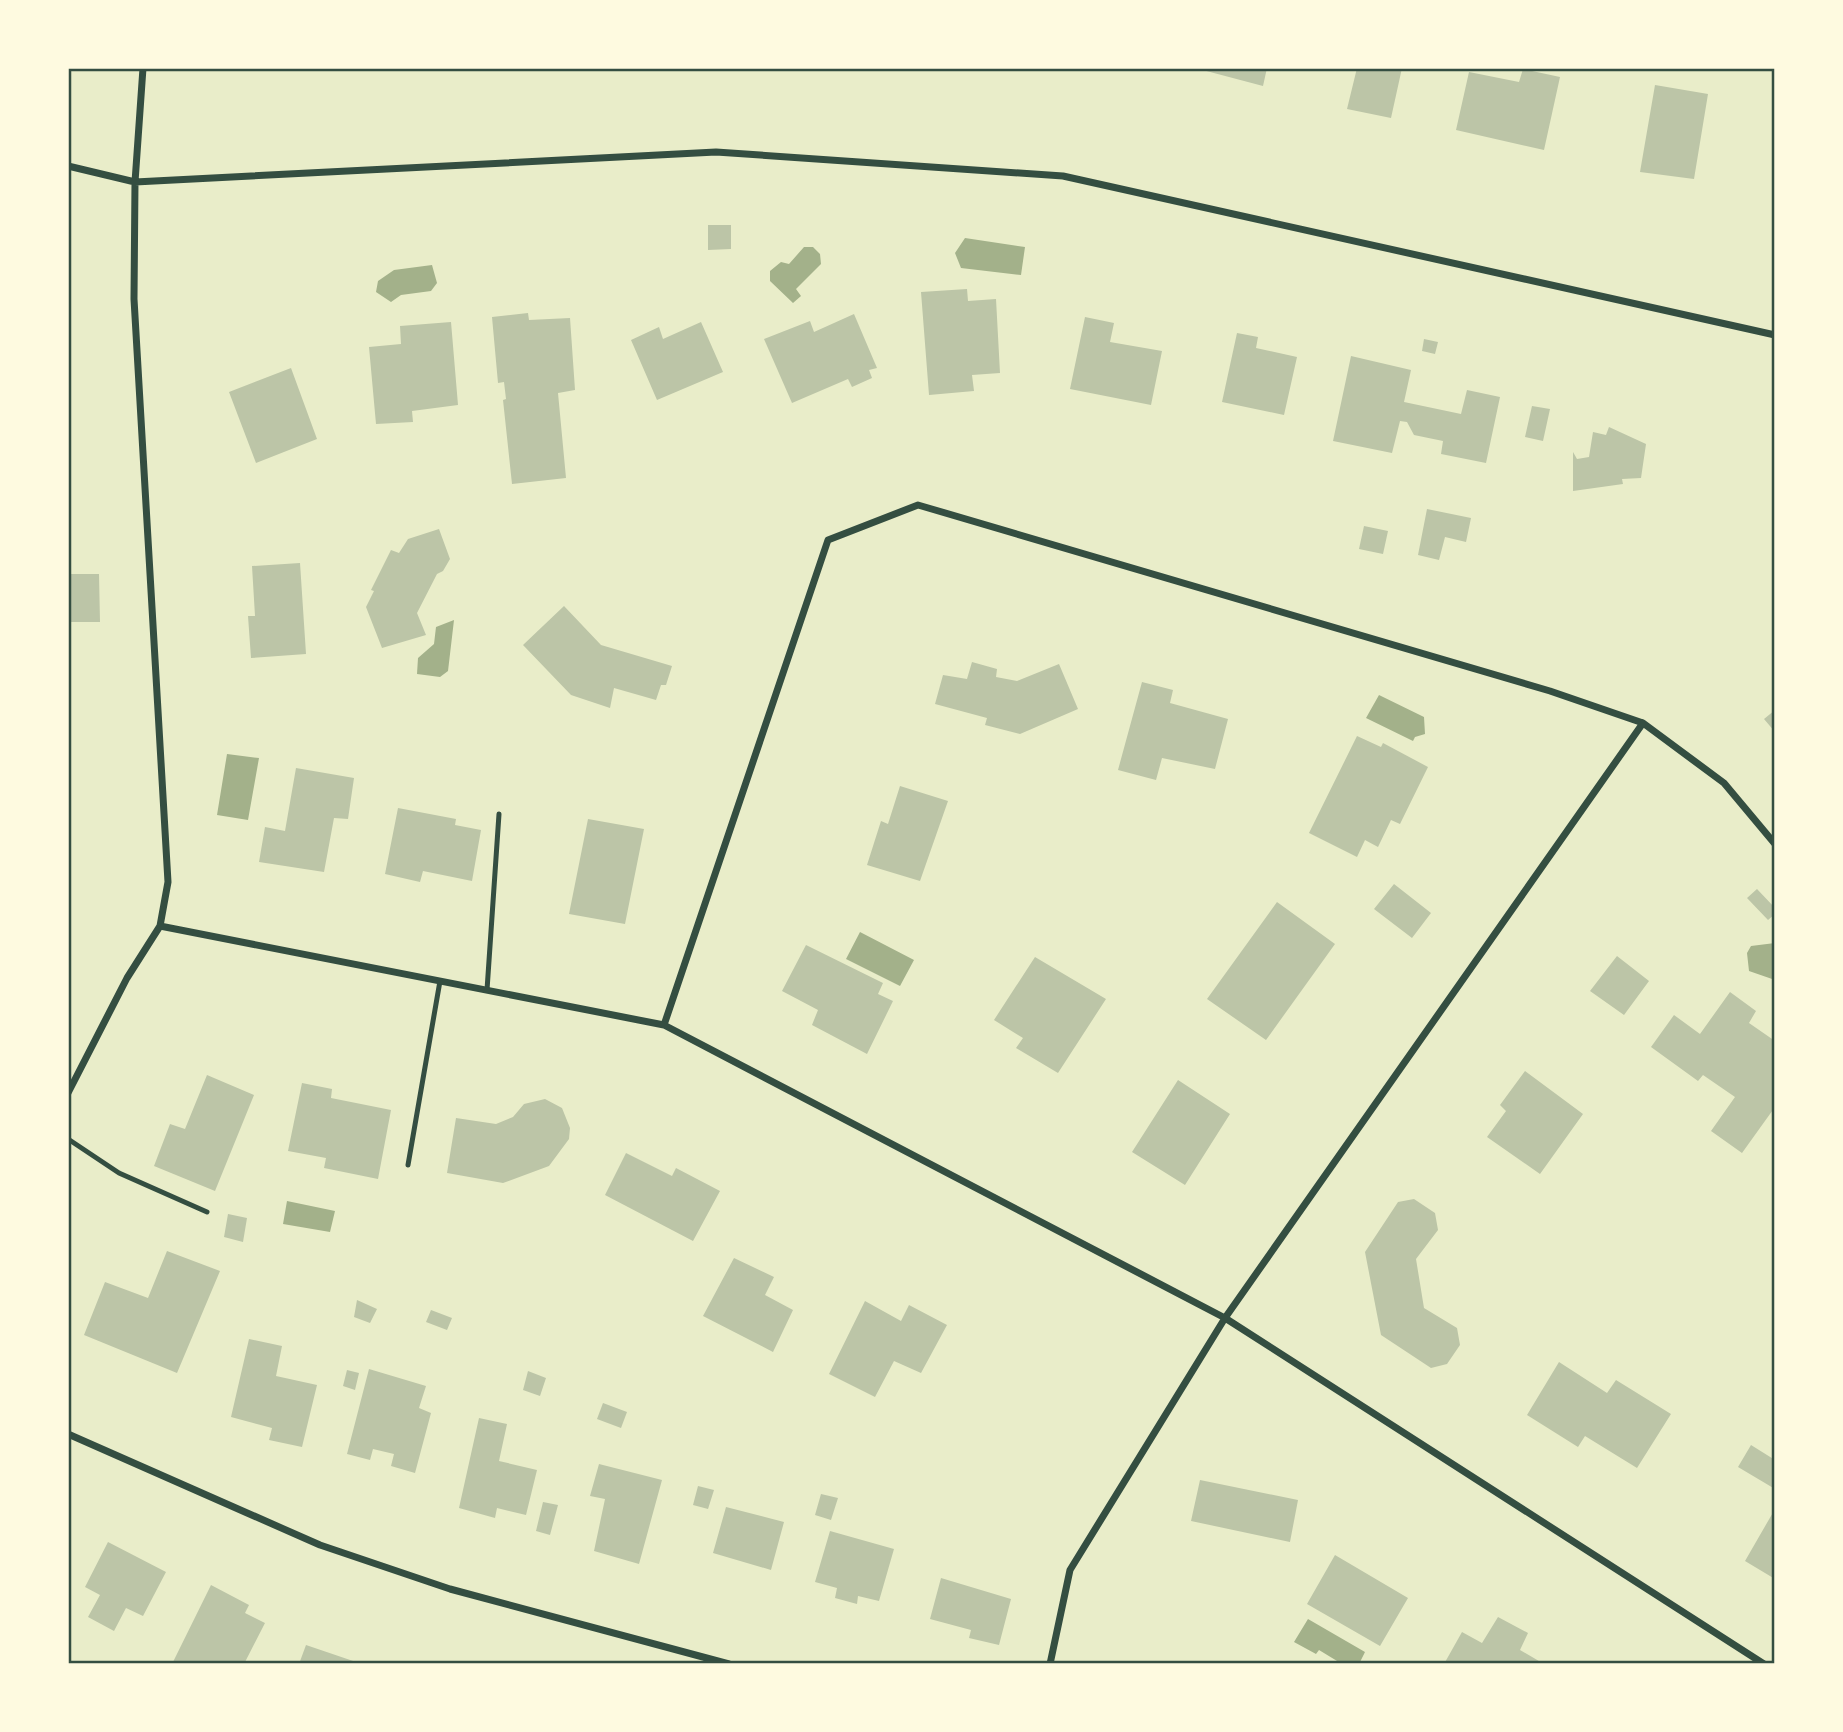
<svg xmlns="http://www.w3.org/2000/svg" width="1843" height="1732" font-family="Rubik,sans-serif">
<rect width="100%" height="100%" fill="#e9edc9"/>
<path fill="#a3b18a" d="M 965,238 L 1025,247 L 1021,275 L 961,268 L 955,253 Z
M 804,247 L 813,247 L 820,254 L 821,264 L 796,289 L 801,296 L 793,303 L 770,281 L 770,271 L 781,262 L 789,264 Z
M 432,265 L 437,283 L 431,291 L 401,295 L 391,302 L 376,292 L 378,281 L 394,270 Z
M 454,620 L 448,671 L 440,677 L 417,674 L 418,658 L 434,644 L 436,627 Z
M 1379,695 L 1424,717 L 1425,734 L 1415,737 L 1413,741 L 1366,718 Z
M 227,754 L 259,758 L 248,820 L 217,815 Z
M 860,932 L 914,960 L 900,986 L 846,959 Z
M 1775,943 L 1775,980 L 1749,971 L 1747,953 L 1751,946 Z
M 287,1201 L 335,1211 L 330,1232 L 283,1224 Z
M 1308,1619 L 1365,1652 L 1359,1664 L 1342,1664 L 1319,1650 L 1316,1654 L 1294,1642 Z"/>
<path fill="#bcc5a7" d="M 1195,68 L 1267,68 L 1263,86 Z
M 1357,68 L 1402,68 L 1391,118 L 1347,109 Z
M 1523,69 L 1560,77 L 1544,150 L 1456,130 L 1469,72 L 1519,82 Z
M 1655,85 L 1708,94 L 1694,179 L 1640,172 Z
M 708,225 L 731,225 L 731,249 L 708,250 Z
M 967,289 L 968,301 L 996,299 L 1000,373 L 972,375 L 974,391 L 929,395 L 921,292 Z
M 528,313 L 529,320 L 570,318 L 575,390 L 558,393 L 566,478 L 512,484 L 503,400 L 506,399 L 504,382 L 498,383 L 492,317 Z
M 854,314 L 877,368 L 869,370 L 872,378 L 852,387 L 848,379 L 792,403 L 764,339 L 810,321 L 814,332 Z
M 1085,317 L 1114,323 L 1110,342 L 1162,351 L 1151,405 L 1070,389 Z
M 451,322 L 458,405 L 412,411 L 413,422 L 376,424 L 369,347 L 401,344 L 400,326 Z
M 701,322 L 723,372 L 657,400 L 631,340 L 659,327 L 663,339 Z
M 1237,333 L 1258,337 L 1256,348 L 1297,357 L 1284,415 L 1222,402 Z
M 1424,339 L 1438,342 L 1435,354 L 1422,351 Z
M 1351,356 L 1411,370 L 1404,402 L 1461,414 L 1467,390 L 1500,397 L 1486,463 L 1441,454 L 1443,441 L 1414,435 L 1407,422 L 1400,421 L 1392,453 L 1333,441 Z
M 291,368 L 317,439 L 256,463 L 229,392 Z
M 1532,406 L 1550,409 L 1543,441 L 1525,437 Z
M 1609,427 L 1646,444 L 1641,478 L 1622,479 L 1623,484 L 1573,491 L 1573,452 L 1577,459 L 1589,457 L 1593,432 L 1606,435 Z
M 1427,509 L 1471,518 L 1466,542 L 1445,537 L 1439,560 L 1418,555 Z
M 1364,526 L 1388,531 L 1383,554 L 1359,549 Z
M 439,529 L 450,559 L 443,571 L 437,574 L 417,613 L 426,635 L 382,648 L 366,607 L 374,591 L 371,590 L 391,550 L 399,553 L 408,539 Z
M 300,563 L 306,654 L 251,658 L 248,616 L 255,616 L 252,566 Z
M 68,574 L 99,574 L 100,622 L 68,622 Z
M 564,606 L 601,645 L 672,666 L 666,685 L 661,685 L 656,700 L 614,688 L 610,708 L 571,695 L 523,645 Z
M 972,662 L 997,669 L 996,677 L 1017,681 L 1059,664 L 1078,709 L 1020,734 L 985,725 L 987,718 L 935,704 L 943,675 L 967,679 Z
M 1142,682 L 1173,690 L 1170,703 L 1228,719 L 1215,769 L 1162,758 L 1156,780 L 1118,770 Z
M 1775,710 L 1775,732 L 1764,719 Z
M 1357,736 L 1381,747 L 1383,743 L 1428,767 L 1400,824 L 1391,820 L 1378,847 L 1365,840 L 1357,857 L 1309,833 Z
M 296,768 L 354,778 L 348,819 L 334,818 L 324,872 L 259,862 L 265,827 L 285,831 Z
M 900,786 L 948,801 L 920,881 L 867,865 L 881,821 L 888,824 Z
M 398,808 L 456,819 L 455,825 L 481,830 L 472,881 L 423,871 L 420,882 L 385,874 Z
M 588,819 L 644,829 L 625,924 L 569,914 Z
M 1394,884 L 1431,913 L 1412,938 L 1374,909 Z
M 1757,889 L 1775,908 L 1775,914 L 1768,920 L 1747,898 Z
M 1277,902 L 1335,944 L 1266,1040 L 1207,999 Z
M 806,945 L 883,983 L 878,994 L 893,1001 L 867,1054 L 812,1025 L 818,1010 L 782,991 Z
M 1617,956 L 1649,981 L 1624,1015 L 1590,991 Z
M 1035,957 L 1106,999 L 1058,1073 L 1016,1048 L 1023,1038 L 994,1020 Z
M 1730,992 L 1756,1011 L 1749,1023 L 1775,1041 L 1775,1107 L 1742,1153 L 1711,1131 L 1735,1097 L 1703,1075 L 1698,1081 L 1651,1047 L 1674,1015 L 1700,1034 Z
M 1525,1071 L 1583,1114 L 1540,1174 L 1487,1137 L 1506,1111 L 1500,1105 Z
M 207,1075 L 254,1095 L 215,1191 L 154,1166 L 170,1124 L 185,1129 Z
M 1178,1080 L 1230,1114 L 1185,1185 L 1132,1152 Z
M 302,1083 L 332,1089 L 331,1098 L 391,1110 L 378,1179 L 324,1168 L 326,1158 L 288,1151 Z
M 545,1099 L 562,1108 L 570,1128 L 569,1139 L 549,1166 L 503,1183 L 447,1173 L 456,1118 L 496,1124 L 513,1117 L 524,1104 Z
M 626,1153 L 672,1176 L 676,1168 L 720,1191 L 693,1241 L 605,1195 Z
M 1414,1199 L 1435,1213 L 1438,1230 L 1416,1259 L 1424,1308 L 1457,1328 L 1460,1345 L 1447,1364 L 1431,1368 L 1381,1335 L 1365,1252 L 1398,1202 Z
M 228,1214 L 247,1218 L 243,1242 L 224,1237 Z
M 167,1251 L 220,1271 L 177,1373 L 84,1335 L 105,1282 L 148,1298 Z
M 734,1258 L 774,1277 L 765,1295 L 793,1310 L 773,1352 L 703,1316 Z
M 357,1300 L 377,1309 L 370,1323 L 354,1317 Z
M 865,1301 L 901,1321 L 909,1305 L 947,1325 L 921,1373 L 894,1361 L 875,1397 L 829,1374 Z
M 431,1310 L 452,1318 L 447,1330 L 426,1322 Z
M 249,1339 L 282,1346 L 276,1376 L 317,1385 L 302,1447 L 269,1440 L 272,1428 L 231,1417 Z
M 1559,1362 L 1607,1393 L 1616,1380 L 1671,1414 L 1637,1468 L 1585,1436 L 1578,1447 L 1527,1415 Z
M 369,1369 L 426,1386 L 419,1408 L 431,1413 L 415,1473 L 391,1466 L 394,1454 L 373,1449 L 370,1460 L 347,1454 Z
M 347,1370 L 359,1373 L 355,1390 L 343,1386 Z
M 528,1371 L 546,1378 L 540,1396 L 523,1390 Z
M 603,1403 L 627,1412 L 621,1428 L 597,1419 Z
M 479,1418 L 507,1424 L 499,1461 L 537,1470 L 526,1515 L 497,1508 L 495,1518 L 459,1508 Z
M 1751,1445 L 1775,1460 L 1775,1489 L 1738,1467 Z
M 599,1464 L 662,1480 L 639,1564 L 594,1551 L 605,1499 L 590,1496 Z
M 1200,1480 L 1298,1500 L 1290,1542 L 1191,1521 Z
M 698,1486 L 714,1490 L 708,1509 L 693,1505 Z
M 821,1494 L 838,1498 L 831,1520 L 815,1515 Z
M 543,1502 L 558,1505 L 550,1535 L 536,1531 Z
M 726,1507 L 784,1522 L 771,1570 L 713,1553 Z
M 1775,1509 L 1775,1579 L 1745,1561 Z
M 830,1531 L 894,1549 L 879,1601 L 858,1596 L 857,1604 L 835,1598 L 837,1588 L 815,1582 Z
M 108,1542 L 166,1572 L 143,1616 L 126,1608 L 114,1631 L 88,1617 L 100,1595 L 85,1587 Z
M 1335,1555 L 1408,1598 L 1380,1646 L 1307,1604 Z
M 941,1578 L 1011,1599 L 999,1645 L 969,1638 L 971,1630 L 930,1619 Z
M 211,1585 L 249,1605 L 245,1613 L 265,1623 L 244,1664 L 172,1664 Z
M 1498,1617 L 1528,1633 L 1520,1650 L 1544,1664 L 1444,1664 L 1462,1632 L 1482,1643 Z
M 306,1645 L 359,1663 L 359,1664 L 299,1664 Z"/>
<g fill="none" stroke-linecap="round" stroke-linejoin="round">
<path stroke="#344e41" stroke-width="5" d="M 487,990 L 499,814
M 68,1139 L 119,1173 L 207,1212
M 408,1165 L 440,981"/>
<path stroke="#344e41" stroke-width="7" d="M 68,166 L 135,182 L 716,152 L 1063,176 L 1775,335
M 160,926 L 664,1025 L 1225,1318 L 1764,1664
M 664,1025 L 828,540 L 918,505 L 1550,691 L 1643,723 L 1724,783 L 1775,844
M 68,1093 L 127,978 L 160,926 L 168,882 L 134,299 L 135,182 L 143,68
M 68,1434 L 320,1545 L 450,1589 L 729,1664
M 1050,1664 L 1070,1570 L 1225,1318 L 1643,723"/>
</g>
<rect width="1843" height="1732" fill="none" stroke="#fefae0" stroke-width="140"/>
<rect x="70" y="70" width="1703" height="1592" fill="none" stroke="#344e41" stroke-width="2.5"/>
</svg>
